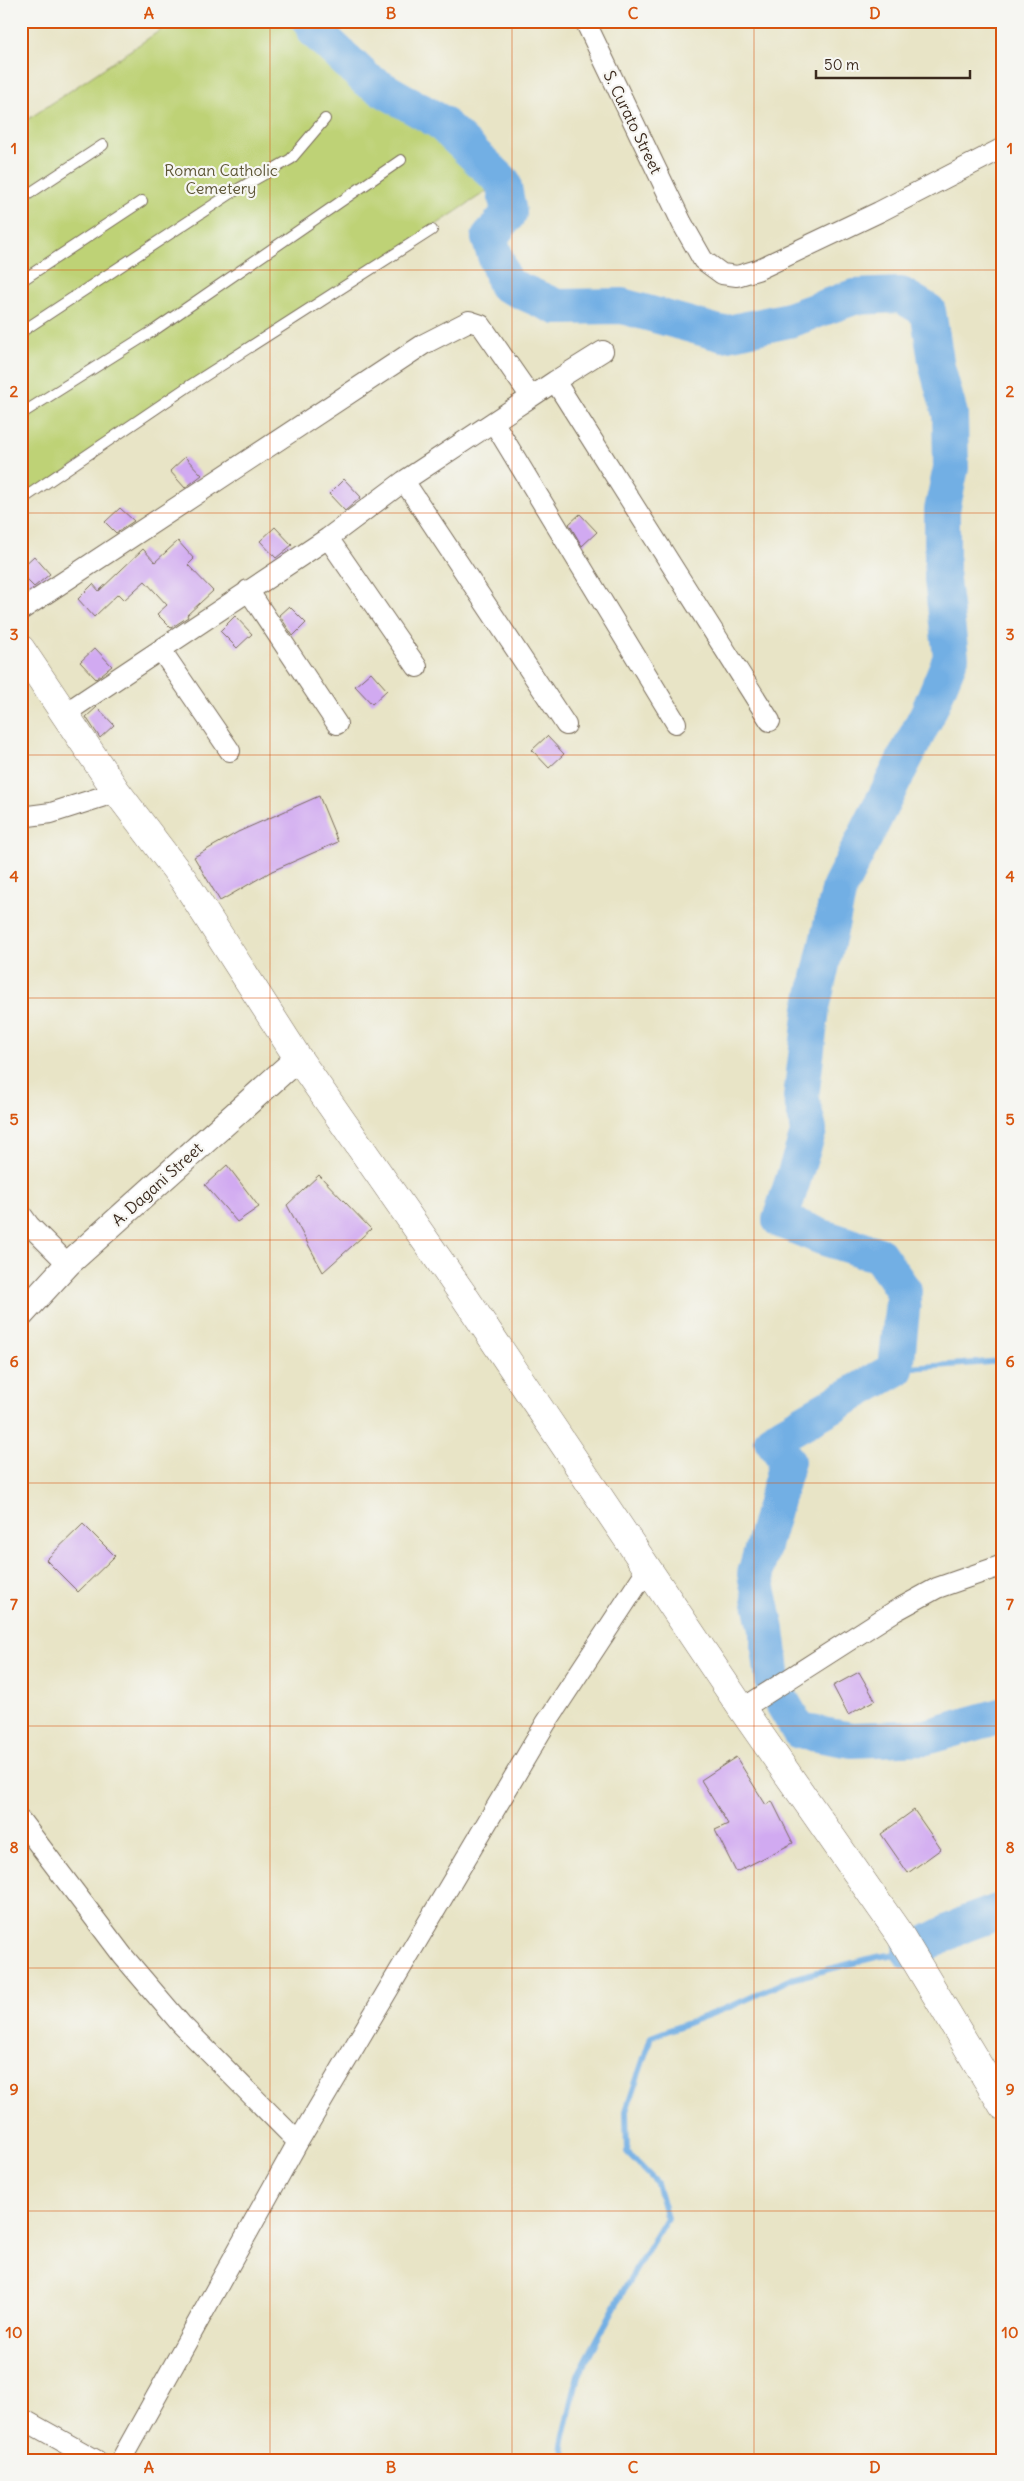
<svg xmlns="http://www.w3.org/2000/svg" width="1024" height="2481" font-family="Delius,sans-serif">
<rect width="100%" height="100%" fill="#f6f6f2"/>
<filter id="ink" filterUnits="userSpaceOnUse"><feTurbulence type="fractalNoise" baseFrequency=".02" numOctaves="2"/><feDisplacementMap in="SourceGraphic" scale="10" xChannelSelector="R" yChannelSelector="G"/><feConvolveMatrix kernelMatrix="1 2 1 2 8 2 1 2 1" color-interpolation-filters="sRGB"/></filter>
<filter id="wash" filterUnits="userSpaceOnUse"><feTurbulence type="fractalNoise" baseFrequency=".0096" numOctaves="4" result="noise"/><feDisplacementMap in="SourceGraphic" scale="20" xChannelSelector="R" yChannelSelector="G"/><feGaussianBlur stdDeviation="1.12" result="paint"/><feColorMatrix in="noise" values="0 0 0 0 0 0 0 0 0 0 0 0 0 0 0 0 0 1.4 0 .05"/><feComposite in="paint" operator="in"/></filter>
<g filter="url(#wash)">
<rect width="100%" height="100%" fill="#e8e4c6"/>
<path fill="#bed276" stroke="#7c7e4a" d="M 174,21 L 299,21 L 306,39 L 364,90 L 441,127 L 496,185 L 21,501 L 21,124 Z"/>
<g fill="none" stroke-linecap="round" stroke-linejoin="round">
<path stroke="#72afe4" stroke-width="6" d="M 896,1369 L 1003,1361
M 567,2460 L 562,2445 L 578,2375 L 627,2284 L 667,2218 L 657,2183 L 627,2152 L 626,2111 L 651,2037 L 732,2006 L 791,1979 L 876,1957 L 904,1953"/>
<path stroke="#72afe4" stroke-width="36" d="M 310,21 L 315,31 L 367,80 L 440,122 L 503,182 L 509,213 L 489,238 L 505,284 L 557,307 L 622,306 L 723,334 L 789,320 L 854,297 L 901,295 L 928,311 L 937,367 L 950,414 L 951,468 L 942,510 L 942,580 L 951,657 L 928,713 L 840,886 L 812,1008 L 801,1097 L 809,1130 L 780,1220 L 822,1237 L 879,1255 L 904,1291 L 896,1369 L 772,1440 L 787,1461 L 755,1574 L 767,1630 L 774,1688 L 799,1731 L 852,1740 L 926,1737 L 1003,1715
M 910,1952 L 965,1924 L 1003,1910"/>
</g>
<g id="blocks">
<path fill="#d1aaf1" d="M 185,457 L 202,475 L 185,488 L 170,471 Z
M 344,479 L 361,497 L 345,511 L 329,494 Z
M 120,508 L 134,521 L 116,533 L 105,522 Z
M 580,514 L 597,532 L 582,546 L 569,524 Z
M 275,527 L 292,545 L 276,558 L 260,541 Z
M 178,541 L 194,559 L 188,565 L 213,591 L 187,615 L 188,617 L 171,628 L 157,614 L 167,605 L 145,581 L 124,600 L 118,594 L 94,617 L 78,599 L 93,584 L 99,591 L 143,549 L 155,562 Z
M 34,556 L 50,574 L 34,587 L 21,574 L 21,568 Z
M 289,606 L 306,623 L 293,636 L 279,615 Z
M 235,616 L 252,634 L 237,648 L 220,631 Z
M 95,648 L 112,666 L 96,679 L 80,662 Z
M 371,672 L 387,690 L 372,704 L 355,686 Z
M 97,707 L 114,725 L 100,738 L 86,717 Z
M 547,736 L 564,754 L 549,768 L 532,750 Z
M 319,796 L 338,842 L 272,871 L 220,901 L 194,857 L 238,832 Z
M 227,1165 L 259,1207 L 237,1222 L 205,1185 Z
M 319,1175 L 371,1229 L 323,1272 L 287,1205 Z
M 83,1524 L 115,1556 L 78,1592 L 46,1560 Z
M 859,1672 L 875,1700 L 848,1715 L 833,1686 Z
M 736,1757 L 766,1805 L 772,1801 L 793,1843 L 736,1872 L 715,1830 L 728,1824 L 701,1780 Z
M 914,1810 L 941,1849 L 908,1873 L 881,1834 Z"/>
</g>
</g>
<g filter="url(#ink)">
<use href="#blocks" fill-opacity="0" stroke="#786b59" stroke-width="1"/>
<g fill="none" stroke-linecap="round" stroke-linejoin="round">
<defs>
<path id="service" d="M 21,199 L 103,145
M 21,281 L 142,201
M 21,332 L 233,192 L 291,159 L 325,119
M 21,414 L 156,329 L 401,160
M 21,500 L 186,388 L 432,230"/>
<path id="minor" d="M 585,21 L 682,223 L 703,260 L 722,274 L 737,276 L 757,270 L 879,212 L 1003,148
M 555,381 L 603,351
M 531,397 L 555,381 L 770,721
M 494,423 L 676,723
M 404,481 L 566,725
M 328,538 L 417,667
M 248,590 L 337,724
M 21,610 L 424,344 L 469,321 L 481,325 L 531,397 L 404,481 L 328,538 L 64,714
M 161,650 L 230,751
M 21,817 L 51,813 L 117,792
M 21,1214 L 29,1225 L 68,1264
M 742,1709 L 895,1611 L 937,1588 L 1003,1565
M 21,1821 L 123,1956 L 181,2024 L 298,2142
M 21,2418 L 96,2460
M 121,2460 L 298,2142 L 546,1723 L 648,1568"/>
<path id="tertiary" d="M 21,1315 L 68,1264 L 298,1058"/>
<path id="secondary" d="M 21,649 L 117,792 L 183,879 L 298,1058 L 462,1293 L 742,1709 L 900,1935 L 1003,2106"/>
</defs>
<use href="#service" stroke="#786b59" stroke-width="12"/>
<use href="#minor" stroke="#786b59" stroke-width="22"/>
<use href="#tertiary" stroke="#786b59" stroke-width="27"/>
<use href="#secondary" stroke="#786b59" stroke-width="29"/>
<use href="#service" stroke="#fff" stroke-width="10"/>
<use href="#minor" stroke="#fff" stroke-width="20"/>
<use href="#tertiary" stroke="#fff" stroke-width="25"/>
<use href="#secondary" stroke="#fff" stroke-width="28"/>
</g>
</g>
<path fill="none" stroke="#d7540e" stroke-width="1" stroke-opacity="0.55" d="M 270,21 L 270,2460M 512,21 L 512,2460M 754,21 L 754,2460M 21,270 L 1003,270M 21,513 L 1003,513M 21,755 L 1003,755M 21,998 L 1003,998M 21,1240 L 1003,1240M 21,1483 L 1003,1483M 21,1726 L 1003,1726M 21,1968 L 1003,1968M 21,2211 L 1003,2211"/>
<g text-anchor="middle" stroke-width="4.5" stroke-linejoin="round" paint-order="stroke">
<g font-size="16" fill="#3b2a1e" stroke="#f6f6f2">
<text transform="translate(633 122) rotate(64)" y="6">S. Curato Street</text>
<text transform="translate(157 1184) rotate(-42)" y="6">A. Dagani Street</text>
</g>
<g font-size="16" fill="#5c5434" stroke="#f6f6f2">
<text x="221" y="176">Roman Catholic<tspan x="221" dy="18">Cemetery</tspan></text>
</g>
</g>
<rect width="1024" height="2481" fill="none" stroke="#f6f6f2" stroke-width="55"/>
<path d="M816 70v8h154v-8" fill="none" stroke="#3b2a1e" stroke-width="2.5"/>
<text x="824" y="70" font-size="15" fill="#3b2a1e" stroke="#f6f6f2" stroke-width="4" paint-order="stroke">50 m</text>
<rect x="28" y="28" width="968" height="2426" fill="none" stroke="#d7540e" stroke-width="2"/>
<g font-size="16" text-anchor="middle" font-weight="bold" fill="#d7540e">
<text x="149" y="19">A</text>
<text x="391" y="19">B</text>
<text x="633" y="19">C</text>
<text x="875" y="19">D</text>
<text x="14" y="154">1</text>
<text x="1010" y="154">1</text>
<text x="14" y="397">2</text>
<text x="1010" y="397">2</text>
<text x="14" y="640">3</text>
<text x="1010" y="640">3</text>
<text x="14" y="882">4</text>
<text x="1010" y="882">4</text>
<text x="14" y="1125">5</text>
<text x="1010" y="1125">5</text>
<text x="14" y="1367">6</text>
<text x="1010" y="1367">6</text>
<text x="14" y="1610">7</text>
<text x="1010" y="1610">7</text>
<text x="14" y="1853">8</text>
<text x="1010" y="1853">8</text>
<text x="14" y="2095">9</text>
<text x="1010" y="2095">9</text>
<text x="14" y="2338">10</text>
<text x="1010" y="2338">10</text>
<text x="149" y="2473">A</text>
<text x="391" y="2473">B</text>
<text x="633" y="2473">C</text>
<text x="875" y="2473">D</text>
</g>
</svg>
